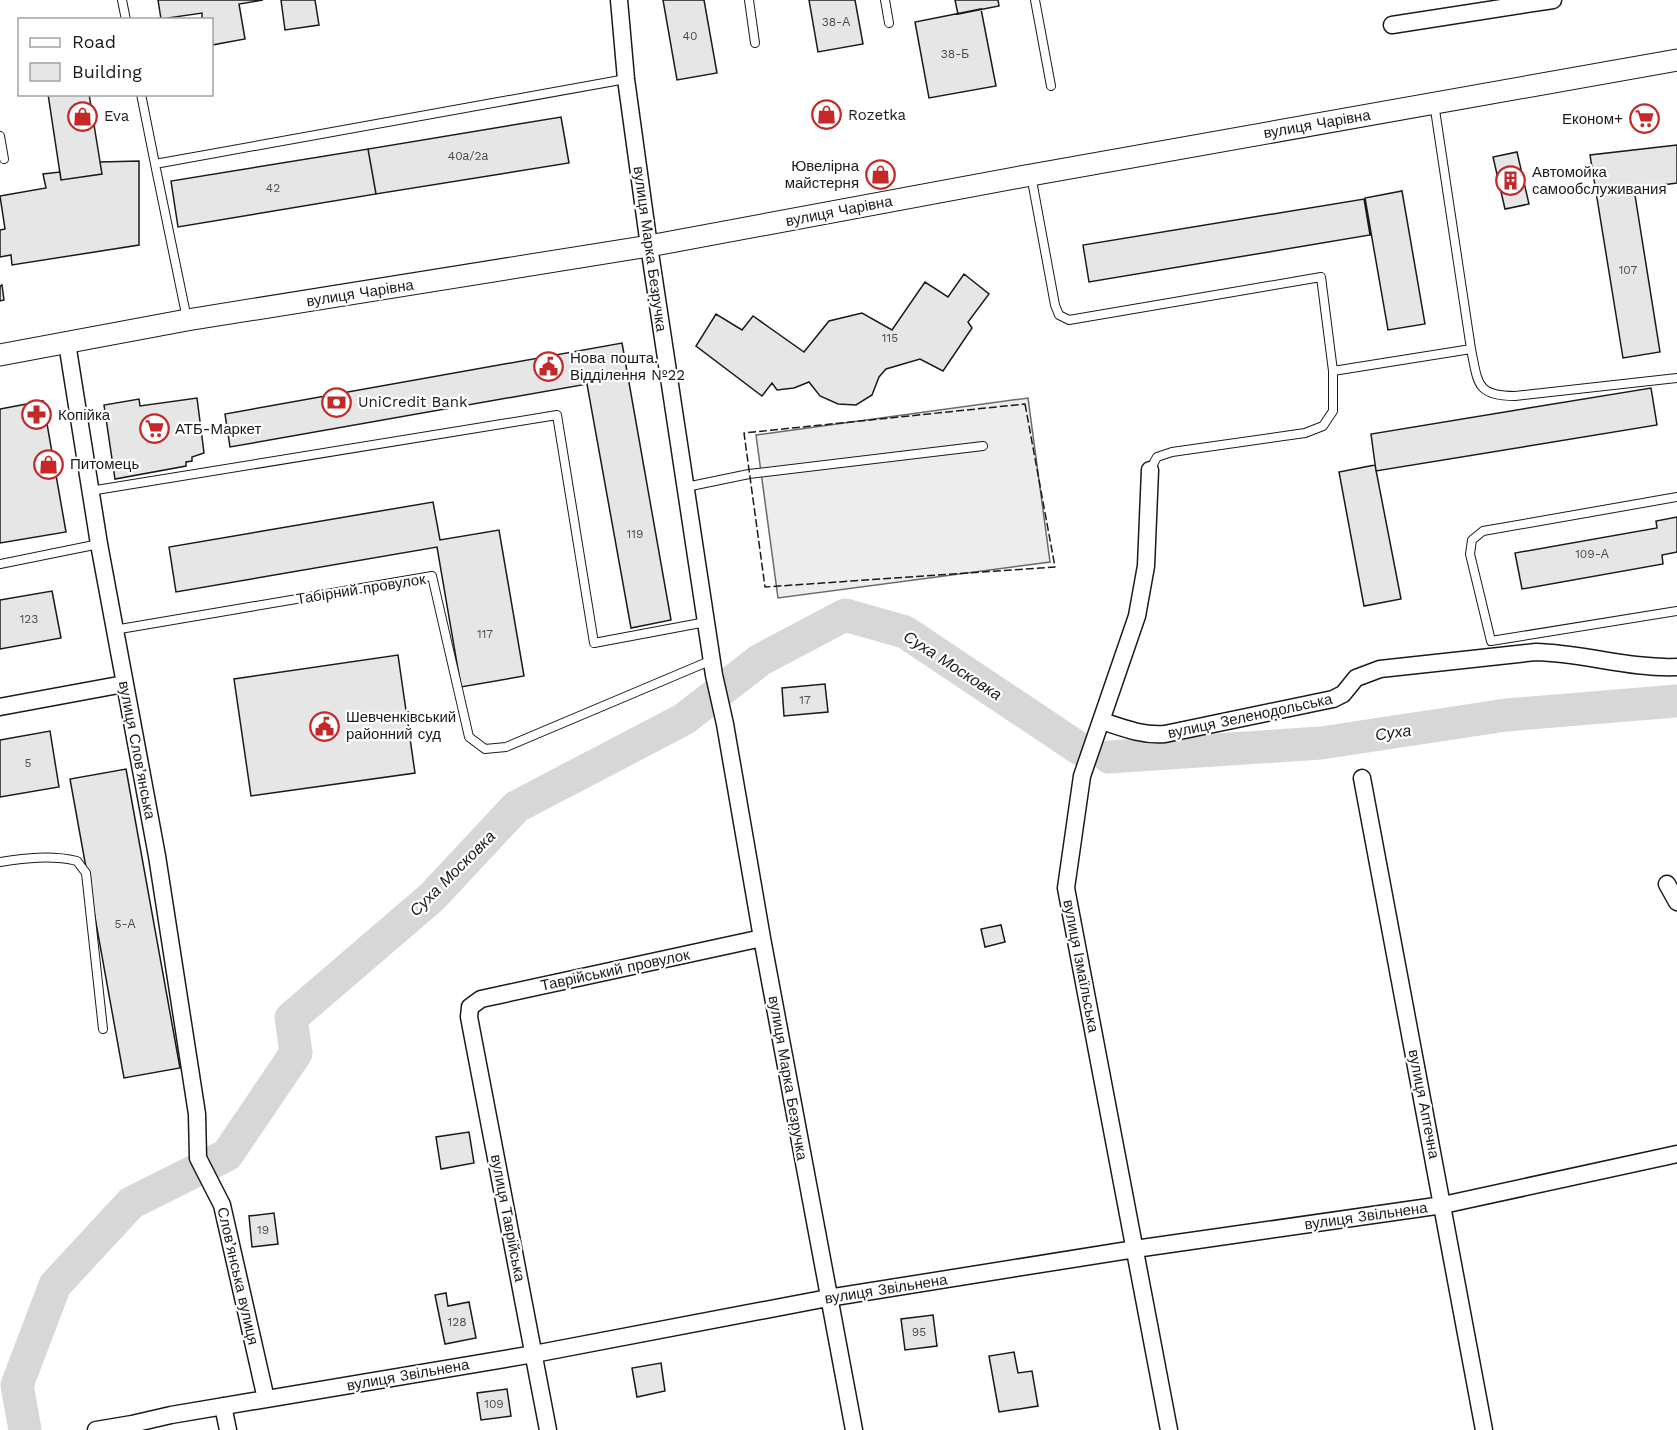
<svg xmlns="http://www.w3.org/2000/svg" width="1677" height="1430" font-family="'Work Sans',sans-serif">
<rect width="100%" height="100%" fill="#fff"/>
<path fill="#ededed" stroke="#6a6a6a" stroke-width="1.5" d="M 1028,398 L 1050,562 L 778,598 L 756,435 Z"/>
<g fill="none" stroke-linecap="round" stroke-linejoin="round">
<path stroke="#d7d7d7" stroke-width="33" d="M 1109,757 L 1321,743 L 1506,715 L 1677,701
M 25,1430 L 17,1385 L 55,1285 L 131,1203 L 227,1155 L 296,1053 L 291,1018 L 432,897 L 516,807 L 684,719 L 760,660 L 845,615 L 905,632 L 1080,749"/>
</g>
<path fill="#e6e6e6" stroke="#1a1a1a" stroke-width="1.5" d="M 158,0 L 263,0 L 239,4 L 245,39 L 212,45 L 212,20 L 202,20 L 202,13 L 161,19 Z
M 281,0 L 315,0 L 319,25 L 285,30 Z
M 663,0 L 704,0 L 717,73 L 677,80 Z
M 809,0 L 855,0 L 863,44 L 818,52 Z
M 955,0 L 998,0 L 999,6 L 958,14 Z
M 981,9 L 996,86 L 929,98 L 915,22 Z
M 48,94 L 89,94 L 102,174 L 61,180 Z
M 561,117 L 569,163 L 376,194 L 368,149 Z
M 1677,145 L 1677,183 L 1634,189 L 1660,352 L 1623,358 L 1590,155 Z
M 368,149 L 376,194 L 178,227 L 171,181 Z
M 1517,152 L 1529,204 L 1505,209 L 1493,157 Z
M 139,161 L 139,245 L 12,265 L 11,255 L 0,257 L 0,230 L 5,229 L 0,196 L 46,188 L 43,174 L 60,172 L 61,180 L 102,174 L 100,162 Z
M 1402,191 L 1425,324 L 1388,330 L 1365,198 Z
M 1364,199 L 1370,235 L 1089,282 L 1083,245 Z
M 964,274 L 989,294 L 968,322 L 972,328 L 943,371 L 920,359 L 886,369 L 879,377 L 872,395 L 856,405 L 838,404 L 820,396 L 809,382 L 794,388 L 777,390 L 772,383 L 762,396 L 696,346 L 716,314 L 742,330 L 753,316 L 804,352 L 829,321 L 862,313 L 892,330 L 925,282 L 948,297 Z
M 2,285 L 4,300 L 0,301 L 0,286 Z
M 622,343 L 671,620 L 631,628 L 587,384 L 230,447 L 225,414 Z
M 1651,388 L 1657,425 L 1376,471 L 1371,434 Z
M 197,398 L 204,453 L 192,457 L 192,461 L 186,462 L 186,466 L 115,479 L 104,405 L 139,399 L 140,406 Z
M 43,401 L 66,532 L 0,543 L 0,409 Z
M 1375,465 L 1401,599 L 1364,606 L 1339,472 Z
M 433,502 L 440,540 L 499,530 L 524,676 L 461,687 L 437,547 L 176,592 L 169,547 Z
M 1677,517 L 1677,552 L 1662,555 L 1663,564 L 1522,589 L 1515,553 L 1657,528 L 1656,521 Z
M 52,591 L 61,638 L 0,649 L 0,600 Z
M 398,655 L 415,773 L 251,796 L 234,679 Z
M 825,684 L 828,712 L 784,716 L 782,688 Z
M 50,731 L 59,787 L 0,797 L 0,740 Z
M 126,769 L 180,1068 L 124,1078 L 70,779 Z
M 1001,925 L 1005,942 L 985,947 L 981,929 Z
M 469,1132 L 474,1163 L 441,1169 L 436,1137 Z
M 274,1213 L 278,1244 L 252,1247 L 249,1216 Z
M 446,1293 L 448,1306 L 469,1302 L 476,1338 L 445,1344 L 435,1295 Z
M 933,1315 L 937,1346 L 905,1350 L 901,1319 Z
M 1014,1352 L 1018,1373 L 1032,1371 L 1038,1406 L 999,1412 L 989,1356 Z
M 661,1363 L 665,1391 L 637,1397 L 632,1368 Z
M 507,1389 L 511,1416 L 481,1420 L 477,1393 Z"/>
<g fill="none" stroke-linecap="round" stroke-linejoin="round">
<defs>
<path id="service" d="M 122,0 L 126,20
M 749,0 L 755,43
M 885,0 L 889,23
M 1035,0 L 1051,86
M 141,94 L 155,164 L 626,79
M 1434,103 L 1471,349 C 1478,383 1476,396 1515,396 L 1677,378
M 0,136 L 4,159
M 155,164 L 187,319
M 1031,175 L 1055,305 L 1059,315 L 1069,320 L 1321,277 L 1333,371 L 1333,411 L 1323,426 L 1305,433 L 1172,452 L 1157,457 L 1150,470
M 1333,371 L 1471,349
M 686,487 L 749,474 L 983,446
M 90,491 L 557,415 L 594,643 L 706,622
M 1677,497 L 1483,531 L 1472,540 L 1470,554 L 1491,641 L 1677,611
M 0,564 L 99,544
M 114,630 L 432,576 L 469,737 L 485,749 L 506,747 L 712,660
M 0,862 C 26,858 51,855 77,861 L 86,873 L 103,1029"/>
<path id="minor" d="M 619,0 L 626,79 L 649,246 L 714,675 L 725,724 L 762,938 L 854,1430
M 1392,25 L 1553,0
M 67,343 L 99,544 L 157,856 L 197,1114 L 198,1158 L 222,1205 L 266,1399
M 1150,470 L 1146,566 L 1137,616 L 1082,776 L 1066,888 L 1169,1430
M 0,707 L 124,684
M 1102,721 C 1123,728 1143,736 1165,734 L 1333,699 L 1343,694 L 1356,678 L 1380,669 L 1536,652 C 1583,653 1630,669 1677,667
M 1362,778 L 1484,1430
M 1667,884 L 1677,902
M 223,1406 L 228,1430
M 96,1430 L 132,1424 L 171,1415 L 534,1354 L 828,1298 L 1135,1249 L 1443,1205 L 1677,1154
M 548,1430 L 469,1017 L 470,1007 L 481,999 L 762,938"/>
<path id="tertiary" d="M 0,355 L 187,320 L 649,246 L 1031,175 L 1677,60"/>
</defs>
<use href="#service" stroke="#1a1a1a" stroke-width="10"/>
<use href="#minor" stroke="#1a1a1a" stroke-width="19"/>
<use href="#tertiary" stroke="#1a1a1a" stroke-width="23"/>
<use href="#service" stroke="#fff" stroke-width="8"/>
<use href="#minor" stroke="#fff" stroke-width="16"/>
<use href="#tertiary" stroke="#fff" stroke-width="21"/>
<path stroke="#1a1a1a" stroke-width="1.5" stroke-dasharray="8 3" stroke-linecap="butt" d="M 1025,404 L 1055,567 L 765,587 L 744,433 Z"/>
</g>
<defs>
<symbol id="shop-ring" viewBox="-11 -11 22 22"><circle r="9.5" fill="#fff" stroke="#c62828" stroke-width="1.5"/><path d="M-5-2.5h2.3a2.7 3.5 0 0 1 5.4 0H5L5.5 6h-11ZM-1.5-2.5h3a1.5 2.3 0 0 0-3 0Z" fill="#c62828"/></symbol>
<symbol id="supermarket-ring" viewBox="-11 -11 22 22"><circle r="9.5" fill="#fff" stroke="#c62828" stroke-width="1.5"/><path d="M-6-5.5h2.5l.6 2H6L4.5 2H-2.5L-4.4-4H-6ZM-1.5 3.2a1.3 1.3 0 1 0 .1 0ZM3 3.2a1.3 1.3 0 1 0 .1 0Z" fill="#c62828"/></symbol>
<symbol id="building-ring" viewBox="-11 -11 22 22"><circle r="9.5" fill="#fff" stroke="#c62828" stroke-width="1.5"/><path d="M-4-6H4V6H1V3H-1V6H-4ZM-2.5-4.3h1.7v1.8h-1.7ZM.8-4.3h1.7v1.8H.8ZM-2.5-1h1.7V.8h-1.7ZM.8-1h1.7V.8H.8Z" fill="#c62828"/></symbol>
<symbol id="civic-ring" viewBox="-11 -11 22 22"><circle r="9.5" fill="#fff" stroke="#c62828" stroke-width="1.5"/><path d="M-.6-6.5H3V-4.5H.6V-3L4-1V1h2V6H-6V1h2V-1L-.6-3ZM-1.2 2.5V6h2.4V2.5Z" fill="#c62828"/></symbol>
<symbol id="bank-ring" viewBox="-11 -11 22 22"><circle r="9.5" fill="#fff" stroke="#c62828" stroke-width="1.5"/><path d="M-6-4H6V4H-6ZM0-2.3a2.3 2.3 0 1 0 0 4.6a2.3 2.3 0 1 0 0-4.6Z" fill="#c62828"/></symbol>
<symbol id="pharmacy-ring" viewBox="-11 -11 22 22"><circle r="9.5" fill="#fff" stroke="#c62828" stroke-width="1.5"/><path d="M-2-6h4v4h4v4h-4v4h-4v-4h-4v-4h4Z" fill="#c62828"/></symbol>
</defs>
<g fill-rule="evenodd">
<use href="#shop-ring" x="810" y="98" width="33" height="33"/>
<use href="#shop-ring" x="66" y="100" width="33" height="33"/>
<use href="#supermarket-ring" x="1628" y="102" width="33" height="33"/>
<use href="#shop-ring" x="864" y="158" width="33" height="33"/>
<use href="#building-ring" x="1494" y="164" width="33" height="33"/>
<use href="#civic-ring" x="532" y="350" width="33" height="33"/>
<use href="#bank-ring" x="320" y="386" width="33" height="33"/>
<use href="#pharmacy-ring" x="20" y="398" width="33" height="33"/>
<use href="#supermarket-ring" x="138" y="412" width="33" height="33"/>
<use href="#shop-ring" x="32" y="448" width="33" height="33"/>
<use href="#civic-ring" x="308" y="710" width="33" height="33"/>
</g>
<g text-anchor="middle" stroke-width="4.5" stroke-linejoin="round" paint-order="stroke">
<g font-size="12" fill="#4d4d4d">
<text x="836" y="26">38-А</text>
<text x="690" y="40">40</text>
<text x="955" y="58">38-Б</text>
<text x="468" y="160">40а/2а</text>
<text x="273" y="192">42</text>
<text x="1628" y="274">107</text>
<text x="890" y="342">115</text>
<text x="635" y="538">119</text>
<text x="1592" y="558">109-А</text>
<text x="29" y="623">123</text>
<text x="485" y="638">117</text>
<text x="805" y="704">17</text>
<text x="28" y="767">5</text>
<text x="125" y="928">5-А</text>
<text x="263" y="1234">19</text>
<text x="457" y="1326">128</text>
<text x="919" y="1336">95</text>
<text x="494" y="1408">109</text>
</g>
<g font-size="15" fill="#1a1a1a" stroke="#fff" text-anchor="start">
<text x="848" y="120">Rozetka</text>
<text x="104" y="121">Eva</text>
<text x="1623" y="124" text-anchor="end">Економ+</text>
<text x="859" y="171" text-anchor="end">Ювелірна<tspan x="859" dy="17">майстерня</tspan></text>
<text x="1532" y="177">Автомойка<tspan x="1532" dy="17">самообслуживания</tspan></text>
<text x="570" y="363">Нова пошта.<tspan x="570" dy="17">Відділення №22</tspan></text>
<text x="358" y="407">UniCredit Bank</text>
<text x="58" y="420">Копійка</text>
<text x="175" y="434">АТБ-Маркет</text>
<text x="70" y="469">Питомець</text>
<text x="346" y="722">Шевченківський<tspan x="346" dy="17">районний суд</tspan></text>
</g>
<g font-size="15" fill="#1a1a1a" stroke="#fff">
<text transform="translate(1317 124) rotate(-10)" y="5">вулиця Чарівна</text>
<text transform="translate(839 211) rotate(-11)" y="5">вулиця Чарівна</text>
<text transform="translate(650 249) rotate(82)" y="5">вулиця Марка Безручка</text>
<text transform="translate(360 293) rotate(-9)" y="5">вулиця Чарівна</text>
<text transform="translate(361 589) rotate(-9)" y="5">Табірний провулок</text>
<text transform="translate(1250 716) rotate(-12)" y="5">вулиця Зеленодольська</text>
<text transform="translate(137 750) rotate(79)" y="5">вулиця Слов’янська</text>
<text transform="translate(1081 966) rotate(79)" y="5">вулиця Ізмаїльська</text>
<text transform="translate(615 970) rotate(-12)" y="5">Таврійський провулок</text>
<text transform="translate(788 1078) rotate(80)" y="5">вулиця Марка Безручка</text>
<text transform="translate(1424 1104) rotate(79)" y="5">вулиця Аптечна</text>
<text transform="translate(1366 1216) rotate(-8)" y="5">вулиця Звільнена</text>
<text transform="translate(508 1218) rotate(79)" y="5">вулиця Таврійська</text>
<text transform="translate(238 1276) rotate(77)" y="5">Слов’янська вулиця</text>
<text transform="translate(886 1289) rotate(-9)" y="5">вулиця Звільнена</text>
<text transform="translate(408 1375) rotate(-10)" y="5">вулиця Звільнена</text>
</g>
<g font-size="16" font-style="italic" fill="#1a1a1a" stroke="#fff">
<text transform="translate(953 665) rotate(33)" y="6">Суха Московка</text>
<text transform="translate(1393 732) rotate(-8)" y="6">Суха</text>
<text transform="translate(452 873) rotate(-45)" y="6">Суха Московка</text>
</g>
</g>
<rect x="18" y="18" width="195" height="78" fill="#ffffff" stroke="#a3a3a3" stroke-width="1.5"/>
<rect x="30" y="38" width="30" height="9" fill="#ffffff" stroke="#a3a3a3" stroke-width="1.5"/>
<text x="72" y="48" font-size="18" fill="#1a1a1a">Road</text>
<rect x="30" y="63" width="30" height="18" fill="#e6e6e6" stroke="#a3a3a3" stroke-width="1.5"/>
<text x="72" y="78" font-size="18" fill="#1a1a1a">Building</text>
</svg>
